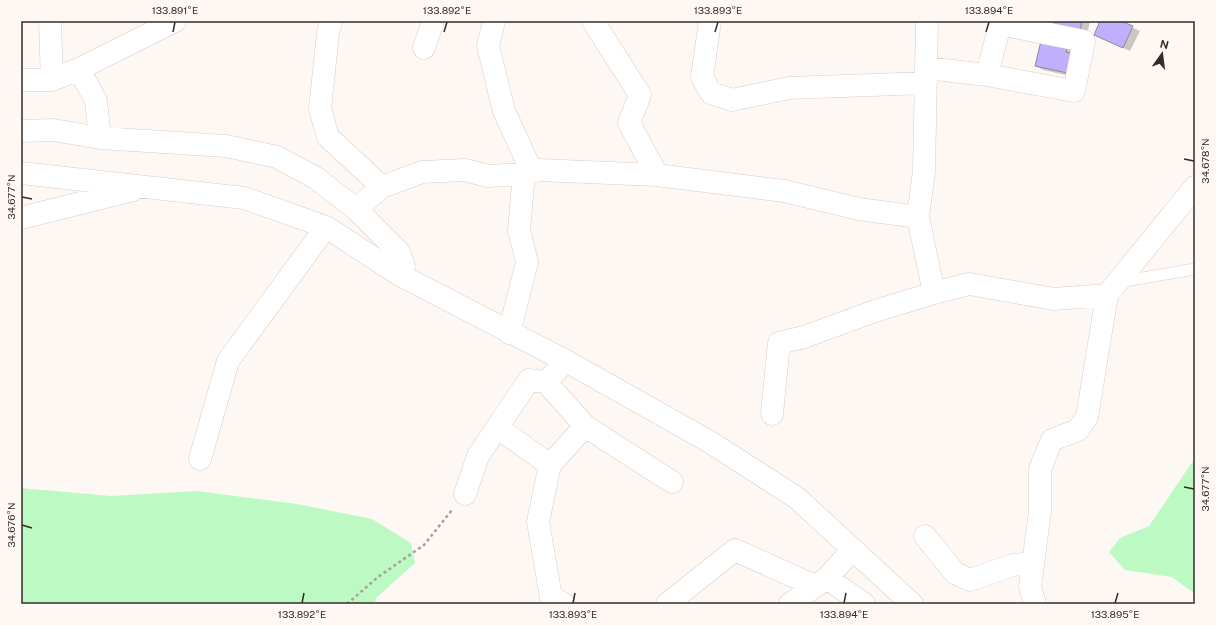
<svg xmlns="http://www.w3.org/2000/svg" width="1216" height="625" font-family="'Public Sans',sans-serif">
<rect width="100%" height="100%" fill="#fef8f5"/>
<path fill="#bdf9c3" d="M 1195,458 L 1195,594 L 1172,577 L 1125,570 L 1109,552 L 1120,538 L 1149,526 Z
M 21,488 L 111,496 L 197,491 L 297,504 L 372,519 L 411,543 L 415,563 L 376,598 L 375,604 L 21,604 Z"/>
<path fill="#0003" d="M 1056,21 L 1090,21 L 1087,35 Z
M 1101,21 L 1119,21 L 1140,31 L 1130,51 L 1102,38 Z
M 1043,38 L 1075,48 L 1079,78 L 1043,70 L 1036,66 Z"/>
<path fill="#beb0fd" stroke="#8b8997" d="M 1055,21 L 1082,21 L 1080,32 L 1054,26 Z
M 1100,21 L 1121,21 L 1133,26 L 1123,48 L 1094,35 Z
M 1042,37 L 1068,43 L 1066,52 L 1076,54 L 1072,74 L 1035,66 Z"/>
<g fill="none" stroke-linecap="round" stroke-linejoin="round">
<defs>
<path id="service" d="M 1119,282 L 1195,269"/>
<path id="minor" d="M 50,21 L 52,80
M 331,21 L 328,33 L 320,109 L 328,137 L 382,187
M 494,21 L 488,46 L 504,111 L 532,172
M 593,21 L 640,95 L 629,123 L 657,175
M 710,21 L 702,77 L 711,93 L 732,100 L 789,88 L 926,83
M 927,21 L 924,171 L 918,217 L 934,293 L 969,284 L 1054,299 L 1107,295
M 424,48 L 433,21
M 927,68 L 987,75 L 1074,91 L 1084,41 L 1000,24 L 987,75
M 79,69 L 96,101 L 100,138
M 21,80 L 52,80 L 79,69 L 175,21
M 21,131 L 53,130 L 100,138 L 226,146 L 277,157 L 316,178 L 356,209 L 399,252 L 404,267 L 400,275
M 21,173 L 244,198 L 326,227 L 400,275 L 566,361 L 710,442 L 797,498 L 912,604
M 356,209 L 382,187 L 422,172 L 465,170 L 488,176 L 524,174
M 21,218 L 133,190
M 509,333 L 527,262 L 519,230 L 524,174 L 539,170 L 657,175 L 784,191 L 859,209 L 918,217
M 546,382 L 585,426 L 550,465
M 772,414 L 779,343 L 804,337 L 875,311 L 934,293
M 585,426 L 672,482
M 498,428 L 550,465 L 538,522 L 551,597 L 564,604
M 200,459 L 228,361 L 326,227
M 465,494 L 478,456 L 529,380 L 546,382 L 566,361
M 925,536 L 955,573 L 970,580 L 1013,565 L 1033,563
M 827,578 L 864,604
M 667,604 L 735,550 L 815,586
M 790,604 L 827,578 L 853,549
M 1035,604 L 1030,587 L 1040,511 L 1040,469 L 1052,440 L 1078,430 L 1087,417 L 1107,295 L 1195,187"/>
</defs>
<use href="#service" stroke="#dbcbc3" stroke-width="12"/>
<use href="#minor" stroke="#dbcbc3" stroke-width="23"/>
<path stroke="#a6a09d" stroke-width="2.5" stroke-dasharray="3 3" stroke-linecap="butt" d="M 347,604 L 378,577 L 424,545 L 452,510"/>
<use href="#service" stroke="#fff" stroke-width="11"/>
<use href="#minor" stroke="#fff" stroke-width="22"/>
</g>
<path fill="none" stroke="#332d2a" stroke-width="1.5" d="M 173,32 L 175,22M 444,32 L 447,22M 715,32 L 718,22M 986,32 L 989,22M 1184,159 L 1194,161M 22,197 L 32,199M 1184,487 L 1194,489M 22,525 L 32,528M 302,603 L 304,593M 573,603 L 575,593M 844,603 L 846,593M 1115,603 L 1118,593"/>
<rect width="1216" height="625" fill="none" stroke="#fef8f5" stroke-width="44"/>
<g transform="translate(1162 54) rotate(14)" stroke="#fef8f5" stroke-width="3" paint-order="stroke">
<path d="M0-3L7 15L0 10L-7 15Z" fill="#332d2a"/>
<text y="-6" font-size="11" font-weight="bold" text-anchor="middle" fill="#332d2a">N</text>
</g>
<rect x="22" y="22" width="1172" height="581" fill="none" stroke="#332d2a" stroke-width="1.5"/>
<g font-size="10" text-anchor="middle" fill="#332d2a">
<text x="175" y="14">133.891°E</text>
<text x="447" y="14">133.892°E</text>
<text x="718" y="14">133.893°E</text>
<text x="989" y="14">133.894°E</text>
<text transform="translate(1205 161) rotate(-90)" y="4">34.678°N</text>
<text transform="translate(11 197) rotate(-90)" y="4">34.677°N</text>
<text transform="translate(1205 489) rotate(-90)" y="4">34.677°N</text>
<text transform="translate(11 525) rotate(-90)" y="4">34.676°N</text>
<text x="302" y="618">133.892°E</text>
<text x="573" y="618">133.893°E</text>
<text x="844" y="618">133.894°E</text>
<text x="1115" y="618">133.895°E</text>
</g>
</svg>
